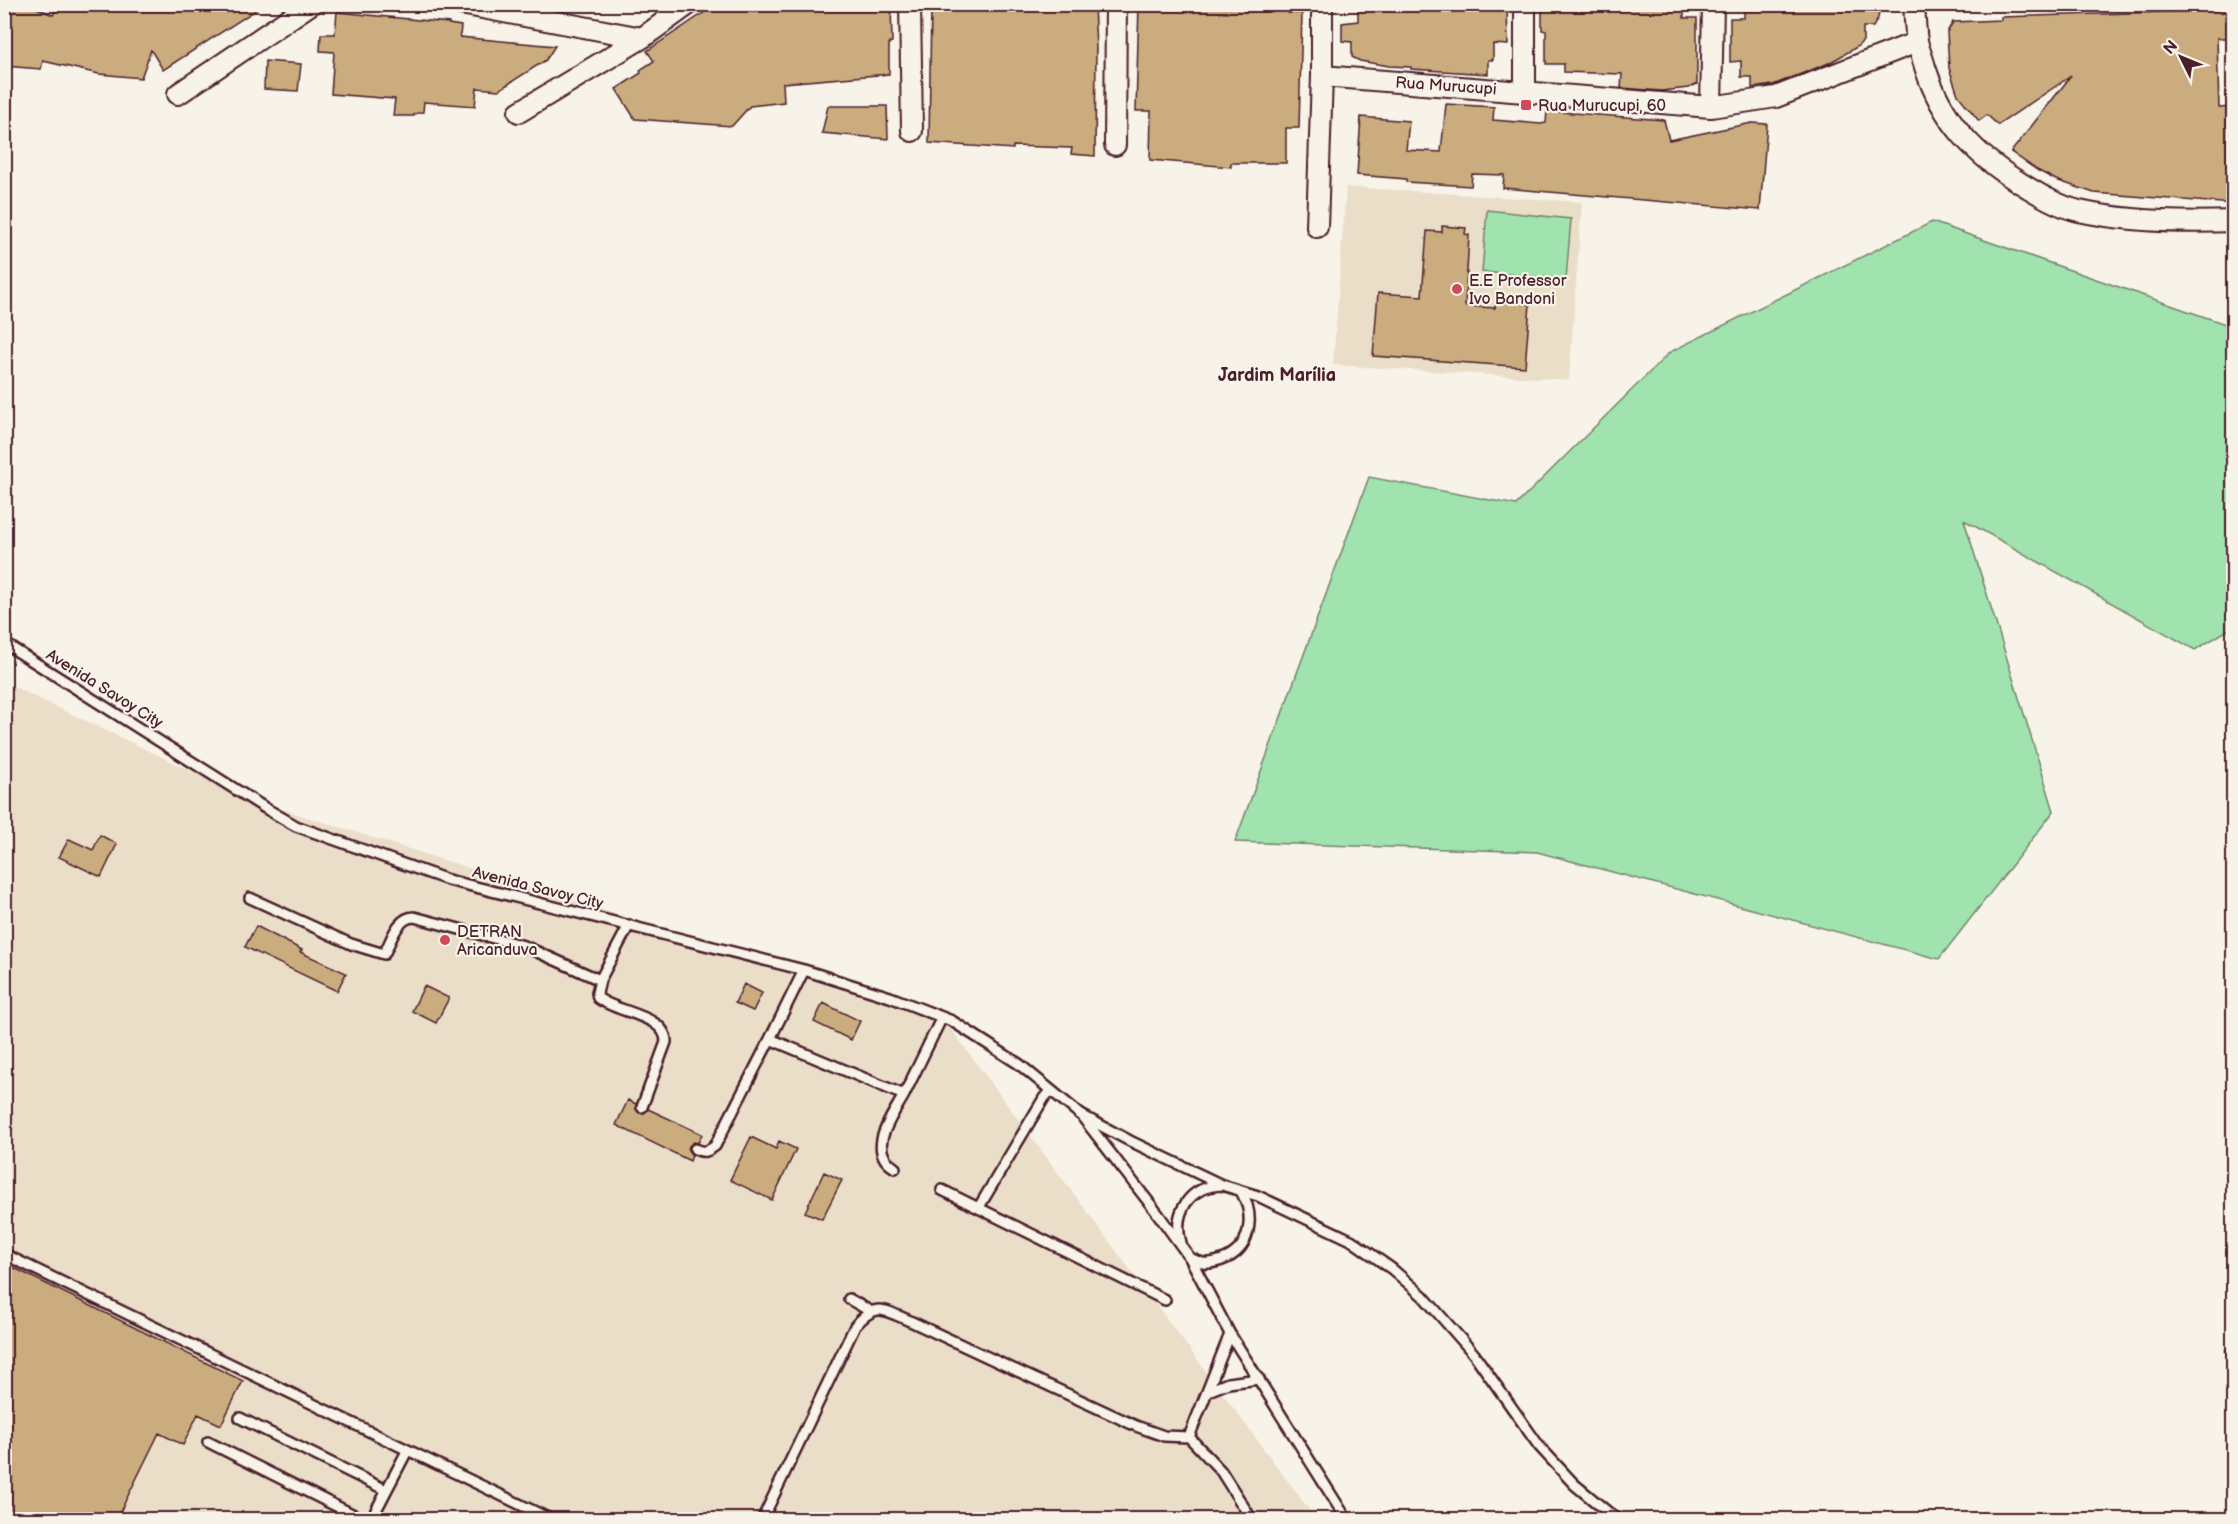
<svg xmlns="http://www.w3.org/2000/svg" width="2238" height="1524" font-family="'Balsamiq Sans',sans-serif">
<rect width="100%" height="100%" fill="#f7f3e8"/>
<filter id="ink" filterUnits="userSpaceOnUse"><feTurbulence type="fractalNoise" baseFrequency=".0167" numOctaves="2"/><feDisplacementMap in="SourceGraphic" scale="12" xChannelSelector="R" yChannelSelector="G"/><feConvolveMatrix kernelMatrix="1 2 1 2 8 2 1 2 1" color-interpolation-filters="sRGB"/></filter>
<g filter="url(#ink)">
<path fill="#eadec8" d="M 1346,187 L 1582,202 L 1569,380 L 1333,365 Z
M 4,682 L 250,799 L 942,1017 L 1316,1519 L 5,1519 Z"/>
<path fill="#a0e3ae" stroke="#75816c" stroke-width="1.5" d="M 1487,210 L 1571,219 L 1566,279 L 1482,272 Z
M 1932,222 L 2234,327 L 2233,627 L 2195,650 L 1964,520 L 2054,811 L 1939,959 L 1537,852 L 1235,842 L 1369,477 L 1516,505 L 1670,352 Z"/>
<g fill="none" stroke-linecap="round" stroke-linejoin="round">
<path stroke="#7593a0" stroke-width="7" d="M 2228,1351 L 2234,1347"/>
</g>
<path fill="#caac7f" stroke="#4a1f2b" stroke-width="1.5" d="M 4,4 L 27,4 L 53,15 L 59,4 L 265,4 L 163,70 L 151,50 L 141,78 L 99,74 L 43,61 L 41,69 L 4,66 Z
M 717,4 L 891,4 L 892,42 L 889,43 L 889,74 L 783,83 L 784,102 L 750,106 L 732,126 L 635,119 L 616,89 L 641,73 L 640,70 L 654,61 L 647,51 Z
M 931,4 L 1094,4 L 1096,48 L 1095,156 L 1071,154 L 1072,148 L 1013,146 L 1013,149 L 929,143 Z
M 1139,4 L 1289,4 L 1288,13 L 1302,13 L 1299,128 L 1286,128 L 1286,163 L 1231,163 L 1231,167 L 1150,160 L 1151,111 L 1136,111 Z
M 1358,4 L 1507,4 L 1508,45 L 1493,44 L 1493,60 L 1488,60 L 1488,74 L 1411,69 L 1411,67 L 1389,66 L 1360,61 L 1352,57 L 1352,42 L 1342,41 L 1342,23 L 1358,21 Z
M 1542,4 L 1684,4 L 1684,18 L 1697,18 L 1697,84 L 1689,88 L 1661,91 L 1621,88 L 1622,74 L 1564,72 L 1564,64 L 1546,64 L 1546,31 L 1542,30 Z
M 1744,4 L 1881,4 L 1878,18 L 1873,27 L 1863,27 L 1863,41 L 1857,47 L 1829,63 L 1773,85 L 1752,88 L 1752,77 L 1741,77 L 1741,61 L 1730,62 L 1730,18 L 1744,18 Z
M 2230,10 L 2231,38 L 2217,38 L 2219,108 L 2234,107 L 2234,204 L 2094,193 L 2056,180 L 2037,170 L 2011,152 L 2071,76 L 1998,125 L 1987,115 L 1979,121 L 1958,95 L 1949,68 L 1947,32 L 1953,22 L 2001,20 L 2001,17 Z
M 337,12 L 449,23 L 449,24 L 461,26 L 460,37 L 555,46 L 546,60 L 499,90 L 477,88 L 475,106 L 424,102 L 423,112 L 414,114 L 414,116 L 393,116 L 395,99 L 331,94 L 334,52 L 320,51 L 321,34 L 335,34 Z
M 265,61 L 301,64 L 298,91 L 264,89 Z
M 1446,104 L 1494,107 L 1493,120 L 1541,124 L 1546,123 L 1547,111 L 1664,120 L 1669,140 L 1752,123 L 1767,124 L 1760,210 L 1503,188 L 1504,175 L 1472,174 L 1471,186 L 1406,182 L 1406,179 L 1357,175 L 1361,117 L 1409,121 L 1406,150 L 1441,152 Z
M 828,106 L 887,106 L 888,139 L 822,133 Z
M 1442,226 L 1466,228 L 1465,234 L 1469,235 L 1465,306 L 1495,308 L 1496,302 L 1530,304 L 1525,367 L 1373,356 L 1378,293 L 1422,296 L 1427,231 L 1442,232 Z
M 100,835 L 117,844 L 101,877 L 59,857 L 69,839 L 93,850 Z
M 256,926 L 302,950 L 300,952 L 346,973 L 337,991 L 245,947 Z
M 744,984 L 762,993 L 753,1011 L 735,1003 Z
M 424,986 L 449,998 L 436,1023 L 412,1011 Z
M 823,1003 L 860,1021 L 851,1040 L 814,1022 Z
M 628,1100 L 636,1104 L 636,1109 L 639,1113 L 644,1113 L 648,1109 L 702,1134 L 698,1143 L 694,1142 L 689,1146 L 688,1150 L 692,1155 L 690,1161 L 616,1125 Z
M 751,1137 L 776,1149 L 779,1141 L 796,1149 L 772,1200 L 730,1180 Z
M 824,1172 L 842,1180 L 822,1219 L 805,1212 Z
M 4,1263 L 243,1381 L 221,1425 L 198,1414 L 183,1445 L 159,1433 L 116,1520 L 4,1520 Z"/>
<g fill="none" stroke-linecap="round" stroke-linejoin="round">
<defs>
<path id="service" d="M 4,643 L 265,808 L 296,826 L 448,880 L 804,970 L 890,997 L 952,1021 L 1019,1064 L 1081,1115 L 1130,1141 L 1222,1185 L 1258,1196 L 1351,1240 L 1392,1269 L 1423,1296 L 1474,1354 L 1539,1446 L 1574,1484 L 1610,1514 L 1620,1520
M 250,898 L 351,944 L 384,954 C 391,942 397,917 414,917 L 524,946 L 600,980 L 629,925
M 804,970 L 770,1039 L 904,1095 C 892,1117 865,1150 895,1168
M 600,980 L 597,993 L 598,998 C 617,1013 666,1015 666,1042 L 642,1107
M 904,1095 L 942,1017
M 1084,1119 L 1158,1214 L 1190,1258 L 1230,1334 L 1347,1520
M 695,1149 C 704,1153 707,1152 715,1146 L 770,1039
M 942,1190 L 1165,1300
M 979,1207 L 1044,1098 L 1050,1091
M 1181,1243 C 1172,1212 1190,1186 1222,1185
M 4,1254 L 552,1520
M 1190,1258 C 1194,1260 1199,1262 1203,1263 C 1209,1264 1216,1262 1222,1260 C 1251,1250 1255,1217 1242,1193
M 849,1299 L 870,1311
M 1208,1391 L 1228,1383 L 1259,1379
M 240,1418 L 386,1490
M 1189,1437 L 1230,1334
M 208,1442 L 364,1520
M 371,1520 L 407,1451
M 762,1520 L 855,1326 C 877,1301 883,1310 910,1321 L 1136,1426 L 1164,1436 L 1189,1437 L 1221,1471 L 1252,1520"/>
<path id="minor" d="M 461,4 L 642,38
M 910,4 L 912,131
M 1525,4 L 1525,91
M 1914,4 C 1915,16 1915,29 1917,41 C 1919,50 1923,59 1925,67 C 1942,120 1974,155 2022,184 C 2040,195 2058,206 2079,211 C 2129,222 2182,223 2234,221
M 1322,76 L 1711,107 L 1776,97 L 1917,42
M 178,94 L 311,4
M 1711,107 L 1713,4
M 519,112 L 642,38 L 689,4
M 1115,145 L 1116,4
M 1317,227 L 1322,76 L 1322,4"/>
</defs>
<use href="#service" stroke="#4a1f2b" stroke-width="14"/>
<use href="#minor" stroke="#4a1f2b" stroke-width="24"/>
<use href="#service" stroke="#f7f3e8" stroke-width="9"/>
<use href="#minor" stroke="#f7f3e8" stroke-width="20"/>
</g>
</g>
<g fill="#d1495b" stroke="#f7f3e8" stroke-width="2">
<rect x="1520" y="99" width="12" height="12" rx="3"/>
<circle cx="1457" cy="289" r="6"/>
<circle cx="445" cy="940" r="6"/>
</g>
<g text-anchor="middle" stroke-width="4.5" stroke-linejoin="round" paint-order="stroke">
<g font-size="16" fill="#4a1f2b" stroke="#f7f3e8">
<text transform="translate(1446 85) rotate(4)" y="6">Rua Murucupi</text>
<text transform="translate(105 688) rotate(32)" y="6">Avenida Savoy City</text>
<text transform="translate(538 887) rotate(14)" y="6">Avenida Savoy City</text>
</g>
<g font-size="16" fill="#4a1f2b" stroke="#f7f3e8" text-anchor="start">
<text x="1538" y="111">Rua Murucupi, 60</text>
<text x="1469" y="286">E.E Professor<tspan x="1469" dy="18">Ivo Bandoni</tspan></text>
<text x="457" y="937">DETRAN<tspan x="457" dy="18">Aricanduva</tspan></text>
</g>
<g font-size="18" font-weight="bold" fill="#4a1f2b" stroke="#f7f3e8">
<text x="1277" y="381">Jardim Marília</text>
</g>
</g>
<rect width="2238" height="1524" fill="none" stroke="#f7f3e8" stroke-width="24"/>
<rect x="12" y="12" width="2214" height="1500" fill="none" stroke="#4a1f2b" stroke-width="2" filter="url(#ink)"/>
<g transform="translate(2181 57) rotate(313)" stroke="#f7f3e8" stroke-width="4.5" paint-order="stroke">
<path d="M0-4.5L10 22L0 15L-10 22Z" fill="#4a1f2b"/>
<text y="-9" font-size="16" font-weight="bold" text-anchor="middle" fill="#4a1f2b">N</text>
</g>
</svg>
